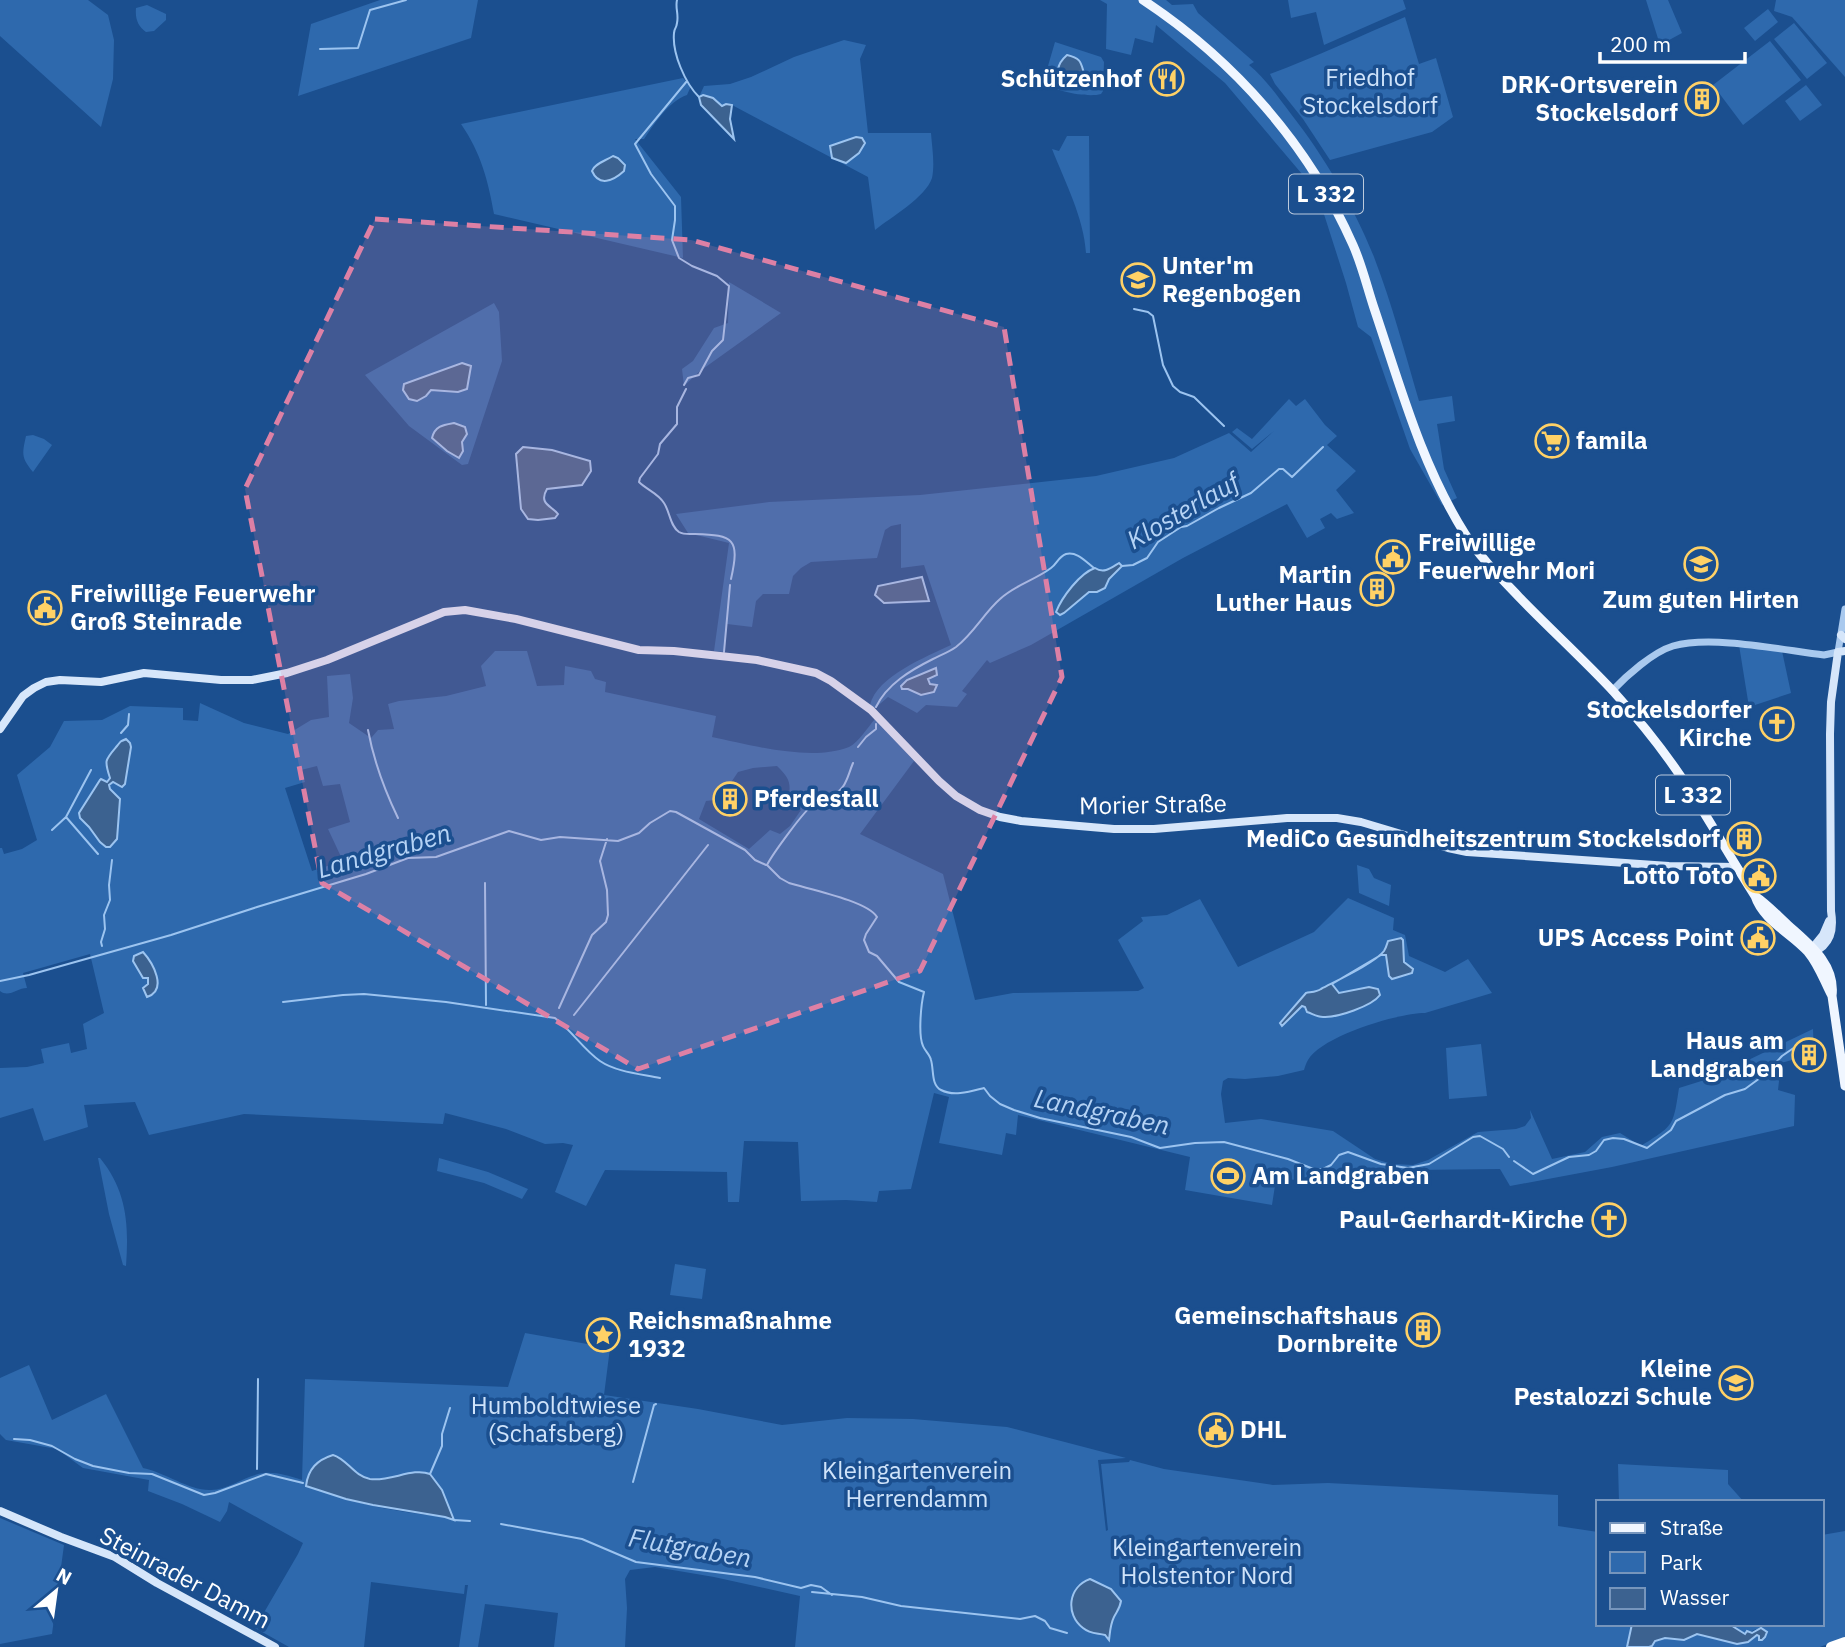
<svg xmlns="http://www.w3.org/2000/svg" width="1845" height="1647" font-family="'IBM Plex Sans',sans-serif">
<rect width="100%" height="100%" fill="#1b4f8f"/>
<path fill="#2e69ad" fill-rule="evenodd" d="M 0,0 L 88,0 L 108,15 L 114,40 L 113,79 L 101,127 L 0,36 Z
M 380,0 L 478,0 L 471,38 L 298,96 L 311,24 Z
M 1100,0 L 1166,0 L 1172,5 L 1193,4 L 1198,13 L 1254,62 L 1249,65 C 1266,79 1278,97 1291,114 C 1324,156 1354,207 1374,257 C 1392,304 1405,353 1419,401 L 1452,396 L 1455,421 L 1437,424 L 1444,469 L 1457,498 L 1442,505 L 1410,449 L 1371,337 L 1358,327 L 1346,283 L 1322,208 L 1307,180 L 1225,83 L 1156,25 L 1153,43 L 1135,38 L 1131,55 L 1106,49 L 1107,4 Z
M 1288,0 L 1403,0 L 1406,9 L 1324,45 L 1316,12 L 1291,18 Z
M 1646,0 L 1668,0 L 1682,33 L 1660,45 Z
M 1776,0 L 1845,0 L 1845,77 L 1792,17 L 1774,11 Z
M 147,5 L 166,14 L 166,20 L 154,31 L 146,32 C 138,26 135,19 136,8 Z
M 1768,9 L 1778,22 L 1755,41 L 1744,28 Z
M 1405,17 L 1419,64 L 1436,58 L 1453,117 L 1432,132 L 1330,160 L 1303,119 L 1275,84 L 1270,74 C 1316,57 1360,36 1405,17 Z
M 1794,23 L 1827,63 L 1807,79 L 1774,39 Z
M 844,40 L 866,45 L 860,59 L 868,133 L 931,133 C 932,147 935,164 932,178 C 926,197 890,218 875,230 L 868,177 L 732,105 L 726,104 L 722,107 C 716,101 709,94 699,97 L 704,86 L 730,84 L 751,77 L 794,57 Z
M 1770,41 L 1801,80 L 1743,125 L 1713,85 Z
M 1055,42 L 1101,57 L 1104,62 L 1103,91 L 1101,94 C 1087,98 1055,91 1043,83 Z
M 683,78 L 691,86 L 687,95 C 669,101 655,123 644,139 L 635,139 L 681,197 L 683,258 L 494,214 C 488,180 481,153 461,124 Z
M 1806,85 L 1822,105 L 1800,121 L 1785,101 Z
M 1067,136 L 1089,136 L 1090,253 L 1086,253 C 1084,218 1065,182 1052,149 L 1059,151 Z
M 729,282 L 781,313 L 700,371 L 684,386 L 682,369 L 693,361 L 714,328 L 728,323 Z
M 494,303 L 499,312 L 502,361 L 468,464 L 462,465 L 409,426 L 365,375 Z
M 1289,399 L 1296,406 L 1305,399 L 1325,425 L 1337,436 L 1327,445 L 1356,471 L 1336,490 L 1354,513 L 1337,519 L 1331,513 L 1320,519 L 1325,528 L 1307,538 L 1287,504 L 1183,558 L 1031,645 L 990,663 L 987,660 L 962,691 L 967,694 L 957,707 L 926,705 L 917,713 L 888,697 L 874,709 L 870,705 C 877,676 926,657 951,645 L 924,565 L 901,568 L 901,524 L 891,526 L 885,530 L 877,558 L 811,562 L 801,568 L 793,576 L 789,594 L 763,594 L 756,601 L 752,627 L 727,624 L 724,652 L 714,651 L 729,543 L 688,533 L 676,514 L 769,502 L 920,495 L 1096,476 L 1174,458 L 1229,433 L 1251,452 L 1275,430 L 1252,449 L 1232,432 L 1237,428 L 1252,439 Z
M 33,435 L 44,439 L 52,445 L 33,472 C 21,457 22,454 26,436 Z
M 1739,645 L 1782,651 L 1791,693 L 1749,707 Z
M 495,651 L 527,651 L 537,686 L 564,685 L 565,666 L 591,671 L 595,679 L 606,682 L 605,692 L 716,716 L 712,737 C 751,745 811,762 849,747 C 858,743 868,727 875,719 L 914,761 L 860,834 L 943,874 L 975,1000 L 1013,993 L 1138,991 L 1144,988 L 1118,940 L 1143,921 L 1141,917 L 1167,915 L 1200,899 L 1238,967 L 1314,932 L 1348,898 L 1394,918 L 1393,930 L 1405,935 L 1409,956 L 1445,972 L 1468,959 L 1492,993 L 1425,1013 C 1398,1013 1322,1036 1308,1060 C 1306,1063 1305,1067 1304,1070 L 1278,1076 L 1245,1079 L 1228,1078 L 1223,1081 L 1221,1094 L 1225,1123 L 1261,1119 L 1333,1131 L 1375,1159 L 1392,1164 L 1413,1165 L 1428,1160 L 1478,1132 L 1516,1129 L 1525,1126 L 1531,1118 L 1530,1110 L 1552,1159 L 1585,1152 L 1602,1137 L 1620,1133 L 1641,1146 C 1674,1125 1673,1127 1679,1088 L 1711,1078 L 1813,1029 L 1814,1054 L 1781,1063 L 1778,1090 L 1795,1095 L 1794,1126 L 1612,1167 L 1510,1186 L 1500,1169 L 1412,1170 L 1396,1184 L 1276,1179 L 1272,1205 L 1185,1190 L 1190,1157 L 1018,1115 L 1016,1135 L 1006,1133 L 1002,1155 L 939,1143 L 949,1097 L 934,1093 L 911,1189 L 879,1191 L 877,1202 L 846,1200 L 801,1201 L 798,1142 L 744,1141 L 739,1202 L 728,1202 L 727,1172 L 605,1170 L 586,1206 L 555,1192 L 573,1145 L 563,1143 L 545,1144 L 506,1129 L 445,1113 L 443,1124 L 244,1114 L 149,1135 L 135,1102 L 84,1105 L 88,1127 L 44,1141 L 33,1108 L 0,1118 L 0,1068 L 27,1067 L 44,1063 L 41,1049 L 69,1043 L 71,1053 L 87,1049 L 83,1024 L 104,1013 L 90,954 L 23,973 L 27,988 C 17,988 9,998 0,991 L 0,848 L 2,848 L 4,854 L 22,849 L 37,840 L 17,775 L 50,747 L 64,721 L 102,720 L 130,706 L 183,708 L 183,720 L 198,721 L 200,703 L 244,723 L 288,734 L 311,720 L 329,717 L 327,676 L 350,674 L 353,698 L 349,723 L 371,738 L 378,730 L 394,729 L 388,704 L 399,701 L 446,696 L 486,686 L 481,666 ZM 317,766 L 323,786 L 340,784 L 350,822 L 328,829 L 343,861 L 312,871 L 285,788 L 305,782 L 301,770 ZM 777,766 C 791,780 791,783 788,802 L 801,810 L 790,826 L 780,834 L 770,830 L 749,849 L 699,819 L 706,801 L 723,799 L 724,793 L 738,772 L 753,768 Z
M 1357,865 L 1369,869 L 1374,878 L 1391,885 L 1389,906 L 1359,893 Z
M 1481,1044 L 1487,1096 L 1449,1099 L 1446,1048 Z
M 98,1158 L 100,1158 C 127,1191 129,1225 126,1266 L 123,1265 L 109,1214 Z
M 439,1158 L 488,1172 L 528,1189 L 522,1199 L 484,1183 L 437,1171 Z
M 675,1264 L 706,1269 L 702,1299 L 670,1295 Z
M 525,1333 L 610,1348 L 604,1395 L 698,1409 L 782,1425 L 847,1418 L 913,1419 L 1007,1427 L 1126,1458 L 1098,1460 L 1106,1531 L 1108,1530 L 1101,1464 L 1129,1462 L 1130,1460 L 1164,1469 L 1273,1485 L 1328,1483 L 1558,1495 L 1558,1526 L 1598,1532 L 1598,1624 L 1632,1624 L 1627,1647 L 795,1647 L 800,1596 L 714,1577 L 655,1567 L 630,1570 L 625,1579 L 627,1608 L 625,1647 L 554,1647 L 558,1613 L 485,1604 L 478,1647 L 459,1647 L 468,1585 L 465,1585 L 464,1594 L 371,1582 L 364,1647 L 289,1647 L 255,1628 L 298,1554 L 303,1543 L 229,1502 L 227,1511 L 220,1522 L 182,1504 L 148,1491 L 149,1480 L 83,1468 L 57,1449 L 6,1440 L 0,1434 L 0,1378 L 29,1365 L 52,1420 L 106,1394 L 143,1468 C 166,1473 190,1491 211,1490 C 230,1489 246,1475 264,1473 C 277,1472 289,1476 302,1480 L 305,1379 L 508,1387 ZM 333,1455 C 342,1458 347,1466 355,1471 C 375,1485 398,1478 419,1472 L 452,1520 L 445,1517 C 408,1513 358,1506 325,1491 L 315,1464 L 325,1457 ZM 1090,1579 L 1111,1589 L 1120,1607 L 1112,1623 L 1109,1639 L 1105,1635 L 1090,1632 L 1083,1628 L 1072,1613 L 1070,1604 L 1081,1583 Z
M 1618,1464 L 1728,1470 L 1728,1484 L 1744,1502 L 1619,1502 Z
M 0,1518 L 64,1545 L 52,1634 L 0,1644 Z
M 1845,1531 L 1845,1637 L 1820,1647 L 1649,1647 L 1652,1646 L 1655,1641 L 1665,1638 L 1684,1640 L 1697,1634 L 1705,1637 L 1756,1635 L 1759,1636 L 1759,1640 L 1762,1640 L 1756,1629 L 1746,1634 L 1729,1624 L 1822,1624 L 1822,1535 Z"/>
<path fill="#3c6290" stroke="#9cc4f0" stroke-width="2" d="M 1067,55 C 1084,59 1080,64 1086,79 L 1079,86 C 1060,83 1050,70 1067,55 Z
M 703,95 L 713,98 L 722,106 L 726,104 L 732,105 L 730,119 L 734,139 L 701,105 L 699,97 Z
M 856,137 L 862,138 L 865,143 L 859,153 L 846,163 L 832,158 L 830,146 Z
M 613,156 L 618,158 L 625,165 L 624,171 C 613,181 599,187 592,171 C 594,164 605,161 613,156 Z
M 462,363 L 471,366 L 467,389 L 458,392 L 431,390 L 426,396 L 417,401 L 409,399 L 403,390 L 404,384 Z
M 454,423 L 465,427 L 467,434 L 462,442 L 463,451 L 459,458 L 447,451 L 432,438 C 435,426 443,425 454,423 Z
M 523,447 L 552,450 L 590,461 L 591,471 L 582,485 L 547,489 C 538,504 552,506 558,514 L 555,518 L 538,520 L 528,519 L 521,509 L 516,454 Z
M 1119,563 L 1122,566 L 1109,579 L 1105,588 L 1097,592 L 1089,592 L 1064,613 L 1060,615 L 1056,612 C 1062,597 1080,573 1095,568 C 1104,574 1111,568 1119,563 Z
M 922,577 L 929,601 L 884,603 L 875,595 L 878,586 Z
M 936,668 L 937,675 L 928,679 L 930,684 L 937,685 L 934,692 L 921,695 L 908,689 L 902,689 L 901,686 L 907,680 Z
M 126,739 L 130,743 L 131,747 L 125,784 L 122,787 L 113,782 L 109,785 L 110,789 L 120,799 L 117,839 L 110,847 L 106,847 L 100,842 L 89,827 L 80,818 L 79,813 L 100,780 L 101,779 L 107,782 L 110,778 C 104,760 105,760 117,746 C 123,739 118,743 126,739 Z
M 1401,938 L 1403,940 L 1404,962 L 1413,969 L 1412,973 L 1392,979 L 1389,976 L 1386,955 L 1381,955 L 1332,984 L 1339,993 L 1369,987 L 1378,989 L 1380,995 C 1372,1006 1337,1018 1323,1017 C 1317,1017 1313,1014 1307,1012 L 1305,1007 L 1302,1006 L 1282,1026 L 1280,1023 L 1306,993 C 1311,992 1317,992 1321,989 C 1336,981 1375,963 1384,951 C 1386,948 1387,944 1388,941 Z
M 143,952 C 153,963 168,990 147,997 L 143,988 L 148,984 L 148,978 L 143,978 L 133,961 L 134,956 Z
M 333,1455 C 347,1459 354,1476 370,1479 C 390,1482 413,1467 430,1474 L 442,1490 L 454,1520 L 445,1517 L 373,1505 L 346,1499 L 306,1486 C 308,1469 317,1460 333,1455 Z
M 1090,1579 L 1111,1589 L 1121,1601 C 1120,1608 1117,1611 1114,1617 C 1110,1625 1110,1633 1109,1640 L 1105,1635 C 1097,1633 1090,1634 1083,1628 C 1065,1614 1068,1587 1090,1579 Z
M 1632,1624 L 1729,1624 L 1745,1634 L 1747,1631 L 1752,1633 L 1761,1628 L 1767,1632 L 1765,1637 L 1762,1640 L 1759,1640 L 1759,1636 L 1757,1635 L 1748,1642 L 1737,1644 L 1697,1634 L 1684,1640 L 1665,1638 L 1655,1641 L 1652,1646 L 1649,1647 L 1627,1647 Z"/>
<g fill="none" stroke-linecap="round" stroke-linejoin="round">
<path stroke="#9cc4f0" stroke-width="2" d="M 677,0 C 675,8 679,14 677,23 C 676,30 675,26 674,33 C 672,53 685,83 699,97
M 320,49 L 358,48 L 370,10 L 406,0
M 1134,309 L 1148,312 L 1153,316 L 1163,365 L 1173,386 L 1180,392 L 1194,397 L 1224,426
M 684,385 L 688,378 L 699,375 L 712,351 L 723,340 L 729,286 L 717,276 L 692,266 L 679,258 L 672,240 L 675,220 L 675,206 L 651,174 L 635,144 L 687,81
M 686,389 L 677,407 L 677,424 L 660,444 L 658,454 L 640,478 L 639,482 C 647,490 658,493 664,503 C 670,512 670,526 679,532 C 684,535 690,534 695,534 C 734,535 740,539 731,579
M 1122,566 L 1133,565 L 1147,558 L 1158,542 L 1181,527 L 1187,526 L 1219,508 L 1251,493 L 1279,469 L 1283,469 L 1292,477 L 1323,447
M 724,652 L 730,585
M 876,707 C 887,684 911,670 933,659 C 941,655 949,652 956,647 C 974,633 984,613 1000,599 C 1015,585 1035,580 1051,568 C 1057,564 1058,557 1066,554 C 1077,551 1086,562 1094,568
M 368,730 C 374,762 384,789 398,818
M 121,733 L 128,725 L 129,714
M 858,747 L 866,737 L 876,729 L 876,724
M 853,763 C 846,780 847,788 829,798 C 825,801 818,801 814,804 C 805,809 772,855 767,865 L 780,878 L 789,883 C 808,889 868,901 877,917 L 866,934 L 864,940 L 869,952 L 877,956 L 899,982 L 924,992 C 921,1004 918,1035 923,1046 C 925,1051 930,1055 931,1060 C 934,1070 931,1085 941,1090 C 954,1097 972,1091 984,1088 L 990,1096 L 1000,1104 L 1014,1110 L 1040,1118 L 1131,1137 L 1160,1148 L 1195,1143 L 1224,1142 L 1288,1159 L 1316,1170 L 1323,1169 L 1331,1165 L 1339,1155 L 1348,1152 L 1381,1164 L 1408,1168 L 1429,1164 L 1473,1137 L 1480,1136 L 1503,1149 L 1509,1157
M 66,817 L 98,854
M 52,830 L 66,817 L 91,770
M 485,883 L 486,1005
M 102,946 L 101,942 L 105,929 L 104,915 L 110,900 L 109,885 L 112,860
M 0,981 L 29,975 L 171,935 L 257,907 L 366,874 L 408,858 L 436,857 L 509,831 L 541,840 L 560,837 L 618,841 L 639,833 L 650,823 L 670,811 L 676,812 L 745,850 L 755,860 L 766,865
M 283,1002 L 343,995 L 364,994 L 446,1002 L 555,1018 C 572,1031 584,1050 600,1061 C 616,1072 641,1074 660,1078
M 559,1008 L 592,935 L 606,922 L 608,915 L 607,890 L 600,861 L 607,839
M 574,1015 L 708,845
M 1767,1072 L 1782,1056 L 1795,1047
M 1514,1161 L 1533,1174 L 1569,1157 L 1589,1155 L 1596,1151 L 1604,1140 L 1613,1138 L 1624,1139 L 1647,1148 L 1671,1130 L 1676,1121 L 1725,1095 L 1745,1089 L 1760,1078
M 14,1439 L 30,1440 L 52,1446 L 75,1459 L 93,1466 L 129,1473 L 152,1474 L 204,1495 L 215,1493 L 266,1474 L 303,1483
M 257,1469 L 258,1379
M 430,1474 L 442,1446 L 442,1434 L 450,1408
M 633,1482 L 654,1405 L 656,1404
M 454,1520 L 470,1521
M 501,1524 L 582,1539 L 636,1562 L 755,1577 L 801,1588 L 811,1585 L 821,1587 L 832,1595
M 812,1592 L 862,1597 L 901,1606 L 1020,1619 L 1035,1616 L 1045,1621 L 1050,1628 L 1067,1633"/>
<path stroke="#a9c9ee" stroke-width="7" d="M 1612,691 C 1626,676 1653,652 1673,646 C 1712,635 1782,650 1824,655 L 1838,652 L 1845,609"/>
<path stroke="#d6e6fa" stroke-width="8" d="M 1841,635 L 1845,639
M 0,729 L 23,696 L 34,688 L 46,682 L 60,680 L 101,682 L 144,673 L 221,680 L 252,680 L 287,673 L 327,660 L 444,612 L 465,610 L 516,619 L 639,650 L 674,651 L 757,660 L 816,673 L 831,681 L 871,710 L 939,781 L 956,796 L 980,810 L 1000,817 L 1021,821 L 1114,829 L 1154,829 L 1287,818 L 1337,818 L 1361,822 L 1448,848 L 1467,852 L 1669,866 L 1736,867
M 1810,951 L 1823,935 L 1829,921
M 1812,953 C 1831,945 1834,930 1831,911 L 1830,734 L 1831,702 L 1838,652 L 1845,651
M 0,1511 L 61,1537 L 115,1557 L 157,1583 L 275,1647"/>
<path stroke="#f0f6ff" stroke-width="9" d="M 1143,0 C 1234,60 1309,145 1353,245 C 1362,265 1367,287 1374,308 C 1400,385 1421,464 1465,534 C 1480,557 1500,577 1519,597 C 1550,629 1583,659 1613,691 C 1641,722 1669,757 1691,792 C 1713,826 1733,862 1755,896 C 1763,921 1791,933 1808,952 C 1819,965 1824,981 1832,996
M 1755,896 C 1767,904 1777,915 1788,925 C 1809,944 1836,964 1832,996 L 1845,1086"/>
<path stroke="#fff" stroke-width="10" d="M 1831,1647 L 1845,1642"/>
</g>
<path fill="#dd80a5" fill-opacity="0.2" stroke="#dd80a5" stroke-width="5" stroke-dasharray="14 9" stroke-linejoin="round" d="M 375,219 L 691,240 L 1004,327 L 1062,677 L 920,971 L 638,1069 L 322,883 L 245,489 Z"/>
<defs>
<symbol id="restaurant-ring" viewBox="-11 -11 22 22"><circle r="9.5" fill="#1b4f8f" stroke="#ffd166" stroke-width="1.5"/><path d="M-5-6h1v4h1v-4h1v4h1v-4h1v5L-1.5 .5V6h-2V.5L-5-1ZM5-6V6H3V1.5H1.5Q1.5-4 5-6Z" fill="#ffd166"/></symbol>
<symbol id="building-ring" viewBox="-11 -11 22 22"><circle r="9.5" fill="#1b4f8f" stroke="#ffd166" stroke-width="1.5"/><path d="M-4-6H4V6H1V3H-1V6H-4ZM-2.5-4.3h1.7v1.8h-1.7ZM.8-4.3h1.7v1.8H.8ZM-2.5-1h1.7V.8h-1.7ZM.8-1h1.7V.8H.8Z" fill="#ffd166"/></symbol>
<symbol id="school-ring" viewBox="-11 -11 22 22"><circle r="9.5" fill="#1b4f8f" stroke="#ffd166" stroke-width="1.5"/><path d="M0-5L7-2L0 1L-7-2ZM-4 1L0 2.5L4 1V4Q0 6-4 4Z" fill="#ffd166"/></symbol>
<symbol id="supermarket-ring" viewBox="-11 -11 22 22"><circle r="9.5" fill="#1b4f8f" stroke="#ffd166" stroke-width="1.5"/><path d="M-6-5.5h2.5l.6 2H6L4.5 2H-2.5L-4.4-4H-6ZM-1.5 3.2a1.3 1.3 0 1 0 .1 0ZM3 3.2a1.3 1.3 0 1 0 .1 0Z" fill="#ffd166"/></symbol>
<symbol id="civic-ring" viewBox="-11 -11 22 22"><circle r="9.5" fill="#1b4f8f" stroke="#ffd166" stroke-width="1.5"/><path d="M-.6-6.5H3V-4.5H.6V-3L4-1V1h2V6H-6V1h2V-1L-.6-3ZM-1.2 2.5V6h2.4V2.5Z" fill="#ffd166"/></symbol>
<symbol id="church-ring" viewBox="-11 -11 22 22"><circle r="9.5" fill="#1b4f8f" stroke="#ffd166" stroke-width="1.5"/><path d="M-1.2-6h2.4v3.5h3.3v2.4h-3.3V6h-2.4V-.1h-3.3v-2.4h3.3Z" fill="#ffd166"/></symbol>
<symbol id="stadium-ring" viewBox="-11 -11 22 22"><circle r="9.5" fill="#1b4f8f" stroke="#ffd166" stroke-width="1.5"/><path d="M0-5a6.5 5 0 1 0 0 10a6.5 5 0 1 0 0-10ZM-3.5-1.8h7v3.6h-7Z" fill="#ffd166"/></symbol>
<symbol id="sight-ring" viewBox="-11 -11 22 22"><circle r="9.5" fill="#1b4f8f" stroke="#ffd166" stroke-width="1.5"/><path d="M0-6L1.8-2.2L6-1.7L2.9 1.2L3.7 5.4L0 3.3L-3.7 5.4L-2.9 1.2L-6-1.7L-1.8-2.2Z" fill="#ffd166"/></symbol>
</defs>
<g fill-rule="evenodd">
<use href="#restaurant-ring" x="1148" y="60" width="38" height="38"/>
<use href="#building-ring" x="1683" y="80" width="38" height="38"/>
<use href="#school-ring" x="1119" y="261" width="38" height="38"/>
<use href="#supermarket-ring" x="1533" y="422" width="38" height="38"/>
<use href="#civic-ring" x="1374" y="538" width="38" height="38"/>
<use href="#school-ring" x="1682" y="545" width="38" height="38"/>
<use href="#building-ring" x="1358" y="570" width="38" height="38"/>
<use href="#civic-ring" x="26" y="589" width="38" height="38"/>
<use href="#church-ring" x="1758" y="705" width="38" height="38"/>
<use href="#building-ring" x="711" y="780" width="38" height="38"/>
<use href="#building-ring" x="1725" y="820" width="38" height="38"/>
<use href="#civic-ring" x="1740" y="857" width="38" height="38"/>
<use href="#civic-ring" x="1739" y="919" width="38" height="38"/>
<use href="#building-ring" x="1790" y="1036" width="38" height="38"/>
<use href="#stadium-ring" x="1209" y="1157" width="38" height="38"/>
<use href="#church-ring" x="1590" y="1201" width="38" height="38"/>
<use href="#building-ring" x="1404" y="1311" width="38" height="38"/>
<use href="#sight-ring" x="584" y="1316" width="38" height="38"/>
<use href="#school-ring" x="1717" y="1364" width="38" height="38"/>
<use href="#civic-ring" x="1197" y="1411" width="38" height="38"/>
</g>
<g text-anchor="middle" stroke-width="7" stroke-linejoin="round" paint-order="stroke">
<g fill="#1b4f8f" stroke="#bbcadd" stroke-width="2">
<rect x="1289" y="174.5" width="74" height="39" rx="5"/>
<rect x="1656" y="775.5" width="74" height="39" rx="5"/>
</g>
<g font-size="23" font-weight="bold" fill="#fff">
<text x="1326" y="202">L 332</text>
<text x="1693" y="803">L 332</text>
</g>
<g font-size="24" fill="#cfe3fa" stroke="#1b4f8f">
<text x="1370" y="86">Friedhof<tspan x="1370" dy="28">Stockelsdorf</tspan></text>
<text x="556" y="1414">Humboldtwiese<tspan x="556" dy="28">(Schafsberg)</tspan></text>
<text x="917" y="1479">Kleingartenverein<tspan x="917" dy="28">Herrendamm</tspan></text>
<text x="1207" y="1556">Kleingartenverein<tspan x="1207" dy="28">Holstentor Nord</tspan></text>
</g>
<g font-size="24" font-weight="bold" fill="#fff" stroke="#1b4f8f" text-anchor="end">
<text x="1142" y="87">Schützenhof</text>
<text x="1678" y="93">DRK-Ortsverein<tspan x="1678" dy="28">Stockelsdorf</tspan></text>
<text x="1162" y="274" text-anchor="start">Unter'm<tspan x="1162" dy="28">Regenbogen</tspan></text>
<text x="1576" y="449" text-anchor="start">famila</text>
<text x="1418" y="551" text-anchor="start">Freiwillige<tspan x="1418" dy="28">Feuerwehr Mori</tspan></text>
<text x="1352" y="583">Martin<tspan x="1352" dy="28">Luther Haus</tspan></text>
<text x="70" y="602" text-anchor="start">Freiwillige Feuerwehr<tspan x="70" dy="28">Groß Steinrade</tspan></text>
<text x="1701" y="608" text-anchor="middle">Zum guten Hirten</text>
<text x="1752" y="718">Stockelsdorfer<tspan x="1752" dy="28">Kirche</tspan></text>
<text x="754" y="807" text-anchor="start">Pferdestall</text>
<text x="1720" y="847">MediCo Gesundheitszentrum Stockelsdorf</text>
<text x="1734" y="884">Lotto Toto</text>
<text x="1734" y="946">UPS Access Point</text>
<text x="1784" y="1049">Haus am<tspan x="1784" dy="28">Landgraben</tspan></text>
<text x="1252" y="1184" text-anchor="start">Am Landgraben</text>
<text x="1584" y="1228">Paul-Gerhardt-Kirche</text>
<text x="1398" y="1324">Gemeinschaftshaus<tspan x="1398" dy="28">Dornbreite</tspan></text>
<text x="628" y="1329" text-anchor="start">Reichsmaßnahme<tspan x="628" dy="28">1932</tspan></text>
<text x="1712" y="1377">Kleine<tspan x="1712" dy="28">Pestalozzi Schule</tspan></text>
<text x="1240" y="1438" text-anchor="start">DHL</text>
</g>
<g font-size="24" fill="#fff" stroke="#1b4f8f">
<text transform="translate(1153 805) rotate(-1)" y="8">Morier Straße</text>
<text transform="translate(185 1578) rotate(28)" y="8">Steinrader Damm</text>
</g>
<g font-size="26" font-style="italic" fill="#b5d3f5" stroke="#1b4f8f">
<text transform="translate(1183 511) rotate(-30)" y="9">Klosterlauf</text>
<text transform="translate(384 851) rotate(-16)" y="9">Landgraben</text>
<text transform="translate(1102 1112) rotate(12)" y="9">Landgraben</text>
<text transform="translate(690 1548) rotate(10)" y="9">Flutgraben</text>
</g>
</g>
<rect x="1596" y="1500" width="228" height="126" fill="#1b4f8f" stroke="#7695bc" stroke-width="2"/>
<rect x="1610" y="1523" width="35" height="10" fill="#f0f6ff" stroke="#7695bc" stroke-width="2"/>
<text x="1660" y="1535" font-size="21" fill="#ffffff">Straße</text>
<rect x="1610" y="1552" width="35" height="21" fill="#2e69ad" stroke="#7695bc" stroke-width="2"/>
<text x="1660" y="1570" font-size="21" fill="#ffffff">Park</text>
<rect x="1610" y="1588" width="35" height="21" fill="#3c6290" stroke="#7695bc" stroke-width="2"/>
<text x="1660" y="1605" font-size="21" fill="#ffffff">Wasser</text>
<g transform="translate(56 1591) rotate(29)" stroke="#1b4f8f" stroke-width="5" paint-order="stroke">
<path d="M0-5L12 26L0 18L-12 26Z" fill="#ffffff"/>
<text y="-10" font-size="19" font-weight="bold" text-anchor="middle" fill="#ffffff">N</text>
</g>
<path d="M1600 52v10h145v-10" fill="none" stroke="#ffffff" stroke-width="3.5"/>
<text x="1610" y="52" font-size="21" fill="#ffffff" stroke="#1b4f8f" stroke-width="5" paint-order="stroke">200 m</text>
</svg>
